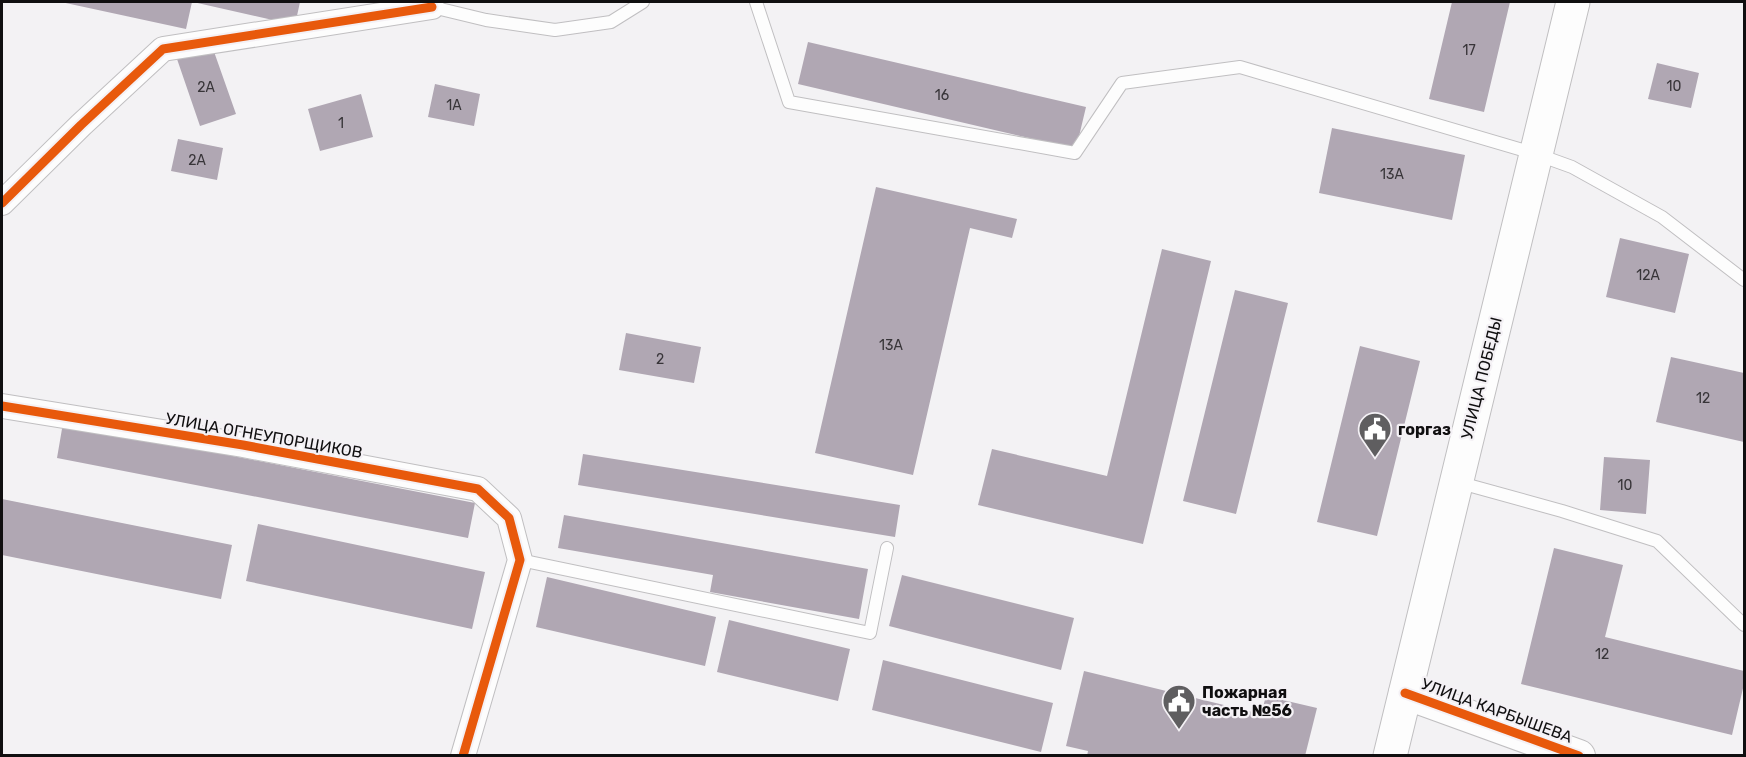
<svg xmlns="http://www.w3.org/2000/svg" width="1746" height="757" font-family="Rubik,sans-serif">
<rect width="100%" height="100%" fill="#f3f2f4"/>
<path fill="#b0a7b3" d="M 61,2 L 192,2 L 186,29 Z
M 193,2 L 300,2 L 295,25 Z
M 1452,2 L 1510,2 L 1484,112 L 1429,99 Z
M 808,42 L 1086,107 L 1076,149 L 798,84 Z
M 212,46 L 236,114 L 200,126 L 177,59 Z
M 1657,63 L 1699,73 L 1691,108 L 1648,99 Z
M 435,84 L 480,94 L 474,126 L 428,117 Z
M 361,94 L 373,137 L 320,151 L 308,109 Z
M 1332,128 L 1465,155 L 1452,220 L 1319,193 Z
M 178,139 L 223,148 L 217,180 L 171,171 Z
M 876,187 L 1017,219 L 1012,238 L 970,228 L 913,475 L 815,453 Z
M 1620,238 L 1689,254 L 1675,313 L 1606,297 Z
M 1162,249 L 1211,261 L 1143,544 L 978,505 L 992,449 L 1107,476 Z
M 1235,290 L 1288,303 L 1236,514 L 1183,501 Z
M 626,333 L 701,347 L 694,383 L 619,370 Z
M 1360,346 L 1420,361 L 1377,536 L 1317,522 Z
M 1671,357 L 1744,373 L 1744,442 L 1656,422 Z
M 63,423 L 475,503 L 468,538 L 57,458 Z
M 583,454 L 900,505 L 895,537 L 578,485 Z
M 1604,457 L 1650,460 L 1646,514 L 1600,510 Z
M 2,499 L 232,545 L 221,599 L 2,555 Z
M 564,515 L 868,569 L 859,619 L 710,592 L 713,575 L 558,548 Z
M 258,524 L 485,572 L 472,629 L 246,581 Z
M 1554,548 L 1623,565 L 1605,637 L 1744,671 L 1744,684 L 1732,735 L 1521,684 Z
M 902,575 L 1074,618 L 1061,670 L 889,626 Z
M 547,577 L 716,617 L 705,666 L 536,627 Z
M 729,620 L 850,649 L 838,701 L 717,672 Z
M 883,660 L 1053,703 L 1041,752 L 872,710 Z
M 1084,671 L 1261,714 L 1266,696 L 1317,708 L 1305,756 L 1087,756 L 1088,751 L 1066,746 Z"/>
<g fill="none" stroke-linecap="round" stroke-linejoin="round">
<defs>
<path id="service" d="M 756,2 L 789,102 L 1075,153 L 1122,83 L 1240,67 L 1536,154 L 1572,167 L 1662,217 L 1744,280
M 428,6 L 486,20 L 555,30 L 611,22 L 643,2
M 1457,482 L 1562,511 L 1657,541 L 1744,625
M 520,560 L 870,633 L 887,548"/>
<path id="minor" d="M 2,203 L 81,125 L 163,49 L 432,7
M 2,406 L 243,445 L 478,489 L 509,518 L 520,560 L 463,756"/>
<path id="tertiary" d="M 1405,693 L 1579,756"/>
<path id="secondary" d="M 1390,756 L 1573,2"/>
</defs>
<use href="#service" stroke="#c0bfc1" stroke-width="14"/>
<use href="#minor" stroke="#c0bfc1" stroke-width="26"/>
<use href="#tertiary" stroke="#c0bfc1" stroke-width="34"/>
<use href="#secondary" stroke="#c0bfc1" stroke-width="35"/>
<use href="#service" stroke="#fdfdfd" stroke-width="12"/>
<use href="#minor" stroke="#fdfdfd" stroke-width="24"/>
<use href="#tertiary" stroke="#fdfdfd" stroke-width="32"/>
<use href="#secondary" stroke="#fdfdfd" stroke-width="33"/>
<defs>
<path id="cycleway" d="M 2,203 L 81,125 L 163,49 L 432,7
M 2,406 L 243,445 L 478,489 L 509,518 L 520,560 L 463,756
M 1405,693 L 1579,756"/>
</defs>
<use href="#cycleway" stroke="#f4f1f5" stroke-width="13"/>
<use href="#cycleway" stroke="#e8590c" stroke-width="9"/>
</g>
<defs>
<symbol id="civic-pin" viewBox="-11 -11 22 30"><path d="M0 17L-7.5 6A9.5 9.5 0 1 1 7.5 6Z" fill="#5f5e60" stroke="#f4f1f5"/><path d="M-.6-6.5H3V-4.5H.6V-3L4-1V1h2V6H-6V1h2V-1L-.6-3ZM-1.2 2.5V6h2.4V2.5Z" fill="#fff"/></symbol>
</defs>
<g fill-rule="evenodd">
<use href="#civic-pin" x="1356" y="410" width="38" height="52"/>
<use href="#civic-pin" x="1160" y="682" width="38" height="52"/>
</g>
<g text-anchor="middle" stroke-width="4.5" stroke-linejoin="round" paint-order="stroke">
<g font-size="14" fill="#383539">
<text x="1469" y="55">17</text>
<text x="1674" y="91">10</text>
<text x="206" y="92">2А</text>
<text x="942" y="100">16</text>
<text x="454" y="110">1А</text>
<text x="341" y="128">1</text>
<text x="197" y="165">2А</text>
<text x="1392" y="179">13А</text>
<text x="1648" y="280">12А</text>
<text x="891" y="350">13А</text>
<text x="660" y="364">2</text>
<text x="1703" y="403">12</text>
<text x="1625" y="490">10</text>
<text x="1602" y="659">12</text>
</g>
<g font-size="16" fill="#100f10" stroke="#f4f1f5">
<text transform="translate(1481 378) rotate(-76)" y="6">УЛИЦА ПОБЕДЫ</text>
<text transform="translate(264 435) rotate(10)" y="6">УЛИЦА ОГНЕУПОРЩИКОВ</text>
<text transform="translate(1497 710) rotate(20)" y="6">УЛИЦА КАРБЫШЕВА</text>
</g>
<g font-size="16" font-weight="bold" fill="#100f10" stroke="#f4f1f5" text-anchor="start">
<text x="1398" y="435">горгаз</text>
<text x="1202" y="698">Пожарная<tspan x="1202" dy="18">часть №56</tspan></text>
</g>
</g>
<rect width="1746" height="757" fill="none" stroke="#100f10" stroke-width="6"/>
</svg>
